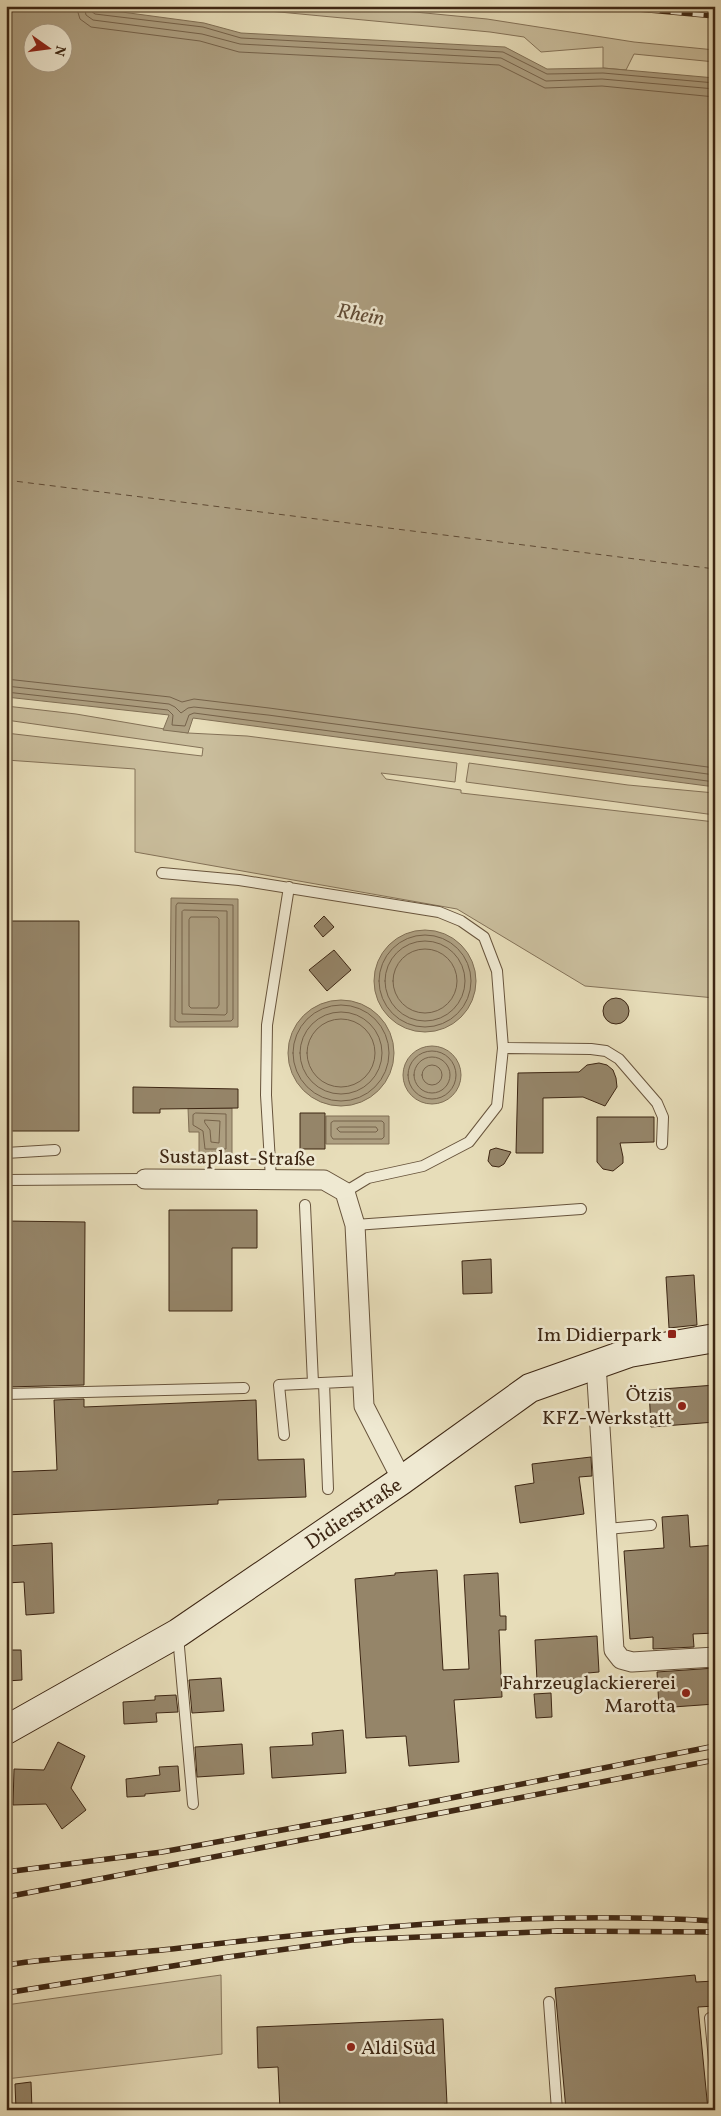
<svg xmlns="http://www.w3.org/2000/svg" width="721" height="2116" font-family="Vollkorn,serif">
<rect width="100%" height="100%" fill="#e7ddb9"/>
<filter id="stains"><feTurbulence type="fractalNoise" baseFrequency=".004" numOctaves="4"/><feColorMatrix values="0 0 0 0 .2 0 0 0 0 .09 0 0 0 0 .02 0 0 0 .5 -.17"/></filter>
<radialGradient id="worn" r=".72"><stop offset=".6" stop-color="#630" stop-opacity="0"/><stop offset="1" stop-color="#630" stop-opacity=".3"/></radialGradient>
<path fill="#cabe9d" stroke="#847258" d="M 216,6 L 353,6 L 487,19 L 634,42 L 715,50 L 715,62 L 634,54 L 626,70 L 603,68 L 603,47 L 541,52 L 524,37 L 490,32 Z
M 6,706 L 76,714 L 188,733 L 247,736 L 457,763 L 455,782 L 381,773 L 386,779 L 461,790 L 461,793 L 715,822 L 715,998 L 585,986 L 457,909 L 135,852 L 135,769 L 6,760 L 6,733 L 202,756 L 203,748 L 6,720 Z
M 469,763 L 628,785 L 715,793 L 715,815 L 466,782 Z
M 221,1975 L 222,2054 L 6,2079 L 6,2005 Z"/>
<path fill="#ad9f81" stroke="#806f55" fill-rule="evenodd" d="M 6,6 L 77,6 L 204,23 L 241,33 L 505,47 L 547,69 L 603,68 L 715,78 L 715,787 L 193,718 L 188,733 L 163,730 L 169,715 L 6,697 ZM 32,32 L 62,32 L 62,62 L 32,62 Z
M 171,898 L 238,899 L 238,1027 L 170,1027 Z
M374 981a51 51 0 1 1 102 0a51 51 0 1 1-102 0Z
M288 1053a53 53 0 1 1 106 0a53 53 0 1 1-106 0Z
M403 1075a29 29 0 1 1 58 0a29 29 0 1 1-58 0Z
M 188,1108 L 232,1108 L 232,1155 L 199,1155 L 199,1132 L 189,1132 Z
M 326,1116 L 389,1116 L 389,1144 L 326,1144 Z"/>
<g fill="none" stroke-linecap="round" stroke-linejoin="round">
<path stroke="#75624a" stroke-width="1" d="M 76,6 L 80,19 L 91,27 L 200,41 L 239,52 L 499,65 L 545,88 L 602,86 L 715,97
M 84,6 L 86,15 L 93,20 L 202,34 L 240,44 L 501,58 L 546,81 L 602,79 L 715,89
M 90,6 L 91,11 L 95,14 L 203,27 L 241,38 L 503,52 L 547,74 L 603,73 L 715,83
M 6,679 L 170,697 L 182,702 L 194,699 L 269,708 L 715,768
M 6,686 L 169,704 L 175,707 L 181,713 L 188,708 L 194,707 L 268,715 L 715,775
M 6,692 L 168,710 L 173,715 L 172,725 L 185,726 L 189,715 L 194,713 L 715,782
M 178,903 L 233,905 L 233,1019 L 231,1021 L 178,1022 L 175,1020 L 176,906 Z
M 184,910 L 227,911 L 227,1013 L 225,1015 L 182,1014 L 182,912 Z
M 191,917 L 217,917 L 219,919 L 219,1005 L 217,1008 L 191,1008 L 189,1006 L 189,920 Z
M379 981a46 46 0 1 1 92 0a46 46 0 1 1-92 0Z
M385 981a40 40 0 1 1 80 0a40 40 0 1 1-80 0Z
M393 981a32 32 0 1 1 64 0a32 32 0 1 1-64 0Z
M293 1053a48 48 0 1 1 96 0a48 48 0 1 1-96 0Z
M300 1053a41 41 0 1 1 82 0a41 41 0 1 1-82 0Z
M307 1053a34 34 0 1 1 68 0a34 34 0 1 1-68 0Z
M408 1075a24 24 0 1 1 48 0a24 24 0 1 1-48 0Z
M414 1075a18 18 0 1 1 36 0a18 18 0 1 1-36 0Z
M422 1075a10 10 0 1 1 20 0a10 10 0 1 1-20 0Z
M 196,1113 L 226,1114 L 226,1149 L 205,1149 L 203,1131 L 193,1125 L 193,1115 Z
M 205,1120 L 220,1121 L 219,1143 L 211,1142 L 210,1130 L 205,1123 Z
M 334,1121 L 382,1121 L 384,1123 L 384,1137 L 382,1139 L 333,1139 L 331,1136 L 331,1123 Z
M 340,1127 L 376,1127 L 378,1130 L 376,1132 L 340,1132 L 337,1129 Z"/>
<path stroke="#5f4a34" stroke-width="1" stroke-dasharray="6 5" stroke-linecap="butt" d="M 6,480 L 715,569"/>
</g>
<path fill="#958569" stroke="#3d2613" d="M 324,916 L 334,927 L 323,937 L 314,926 Z
M 6,921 L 79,921 L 79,1131 L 6,1131 Z
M 334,950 L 351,970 L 327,991 L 309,970 Z
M603 1011a13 13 0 1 1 26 0a13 13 0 1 1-26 0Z
M 599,1063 L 607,1065 L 613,1070 L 616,1078 L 617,1087 L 605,1106 L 583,1097 L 543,1098 L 543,1153 L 516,1153 L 518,1073 L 579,1072 L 587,1065 Z
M 133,1087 L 238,1089 L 238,1108 L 160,1109 L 160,1113 L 133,1113 Z
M 300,1113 L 325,1113 L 325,1149 L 300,1149 Z
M 597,1117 L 654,1117 L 654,1142 L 620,1143 L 623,1157 L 623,1163 L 613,1171 L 603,1169 L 597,1162 Z
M 496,1148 L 511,1152 L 504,1164 L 499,1167 L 492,1166 L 488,1161 L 490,1150 Z
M 169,1210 L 257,1210 L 257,1248 L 232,1248 L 232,1311 L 169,1311 Z
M 6,1221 L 85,1222 L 84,1385 L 6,1387 Z
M 491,1259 L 492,1293 L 463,1294 L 462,1261 Z
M 694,1275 L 697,1325 L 669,1328 L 666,1277 Z
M 715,1385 L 715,1422 L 651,1427 L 649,1390 Z
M 84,1399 L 84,1407 L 256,1400 L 258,1460 L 304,1459 L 306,1497 L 218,1500 L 218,1504 L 6,1515 L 6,1472 L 57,1470 L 54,1400 Z
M 591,1457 L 592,1476 L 579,1477 L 584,1514 L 520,1523 L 515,1486 L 534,1483 L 532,1464 Z
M 688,1515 L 690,1547 L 715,1545 L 715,1633 L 693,1634 L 694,1647 L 653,1649 L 653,1637 L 630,1639 L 624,1551 L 664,1548 L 662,1517 Z
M 52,1543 L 54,1613 L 26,1615 L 24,1582 L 6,1583 L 6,1546 Z
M 437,1570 L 443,1670 L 469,1669 L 464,1575 L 498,1573 L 500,1616 L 506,1616 L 506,1630 L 499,1630 L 502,1697 L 454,1700 L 459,1762 L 409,1766 L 406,1736 L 366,1738 L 355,1579 L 395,1575 L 395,1573 Z
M 597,1636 L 599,1672 L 588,1673 L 588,1678 L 537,1681 L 535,1640 Z
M 6,1650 L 21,1650 L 22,1680 L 6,1681 Z
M 715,1668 L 715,1704 L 659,1708 L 657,1672 Z
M 221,1678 L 224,1711 L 192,1713 L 189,1680 Z
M 551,1693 L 552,1717 L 536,1718 L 534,1694 Z
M 176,1695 L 178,1712 L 156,1713 L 157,1722 L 124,1724 L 123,1702 L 155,1700 L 155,1696 Z
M 343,1730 L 346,1773 L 272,1778 L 270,1747 L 313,1745 L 312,1733 Z
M 58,1742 L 85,1756 L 71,1788 L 86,1810 L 62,1829 L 46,1804 L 13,1805 L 14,1769 L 44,1770 Z
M 242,1744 L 244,1774 L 197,1777 L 195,1747 Z
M 178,1766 L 180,1791 L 145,1794 L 145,1796 L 127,1797 L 126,1779 L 160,1775 L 159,1767 Z
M 695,1975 L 696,1982 L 715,1981 L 715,2006 L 698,2007 L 708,2110 L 566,2110 L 555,1988 Z
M 443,2019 L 447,2104 L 444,2104 L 444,2110 L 280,2110 L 278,2067 L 258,2068 L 257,2027 Z
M 31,2082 L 32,2110 L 16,2110 L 15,2084 Z"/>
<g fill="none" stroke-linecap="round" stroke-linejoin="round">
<defs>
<path id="lane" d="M 162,873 L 239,880 L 439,912 L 461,921 L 484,937 L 497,971 L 503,1048 L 497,1106 L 469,1142 L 423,1166 L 368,1178 L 345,1192
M 503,1048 L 591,1049 L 606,1051 L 619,1059 L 657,1103 L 663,1117 L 662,1144
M 6,1153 L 55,1150
M 271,1179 L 266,1095 L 267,1025 L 289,887
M 6,1180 L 145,1179
M 305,1205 L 313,1383
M 355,1225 L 581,1209
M 324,1383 L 328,1489
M 6,1394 L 244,1388
M 284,1435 L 279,1385 L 363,1381
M 607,1529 L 651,1525
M 178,1636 L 193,1804
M 549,2002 L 557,2110
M 710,2018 L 715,2070"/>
<path id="street" d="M 145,1179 L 324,1180 L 345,1192 L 355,1225 L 364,1406 L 402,1480
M 596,1364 L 614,1650 L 621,1659 L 632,1662 L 715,1657"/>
<path id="secondary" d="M 6,1730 L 178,1633 L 402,1480 L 530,1388 L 629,1353 L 715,1338"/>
</defs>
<use href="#lane" stroke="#68543c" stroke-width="12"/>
<use href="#street" stroke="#68543c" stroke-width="21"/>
<use href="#secondary" stroke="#3d2613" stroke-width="30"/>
<use href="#lane" stroke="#efe9d2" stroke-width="10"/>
<use href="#street" stroke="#efe9d2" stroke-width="19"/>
<use href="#secondary" stroke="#efe9d2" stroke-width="28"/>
<defs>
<path id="rail" d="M 605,6 L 715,16
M 6,1872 L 162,1852 L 385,1811 L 715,1746
M 6,1897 L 715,1760
M 6,1965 C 61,1956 116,1955 172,1949 C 352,1928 533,1910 715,1921
M 6,1993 L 228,1957 L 352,1940 L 557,1931 L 715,1932"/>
</defs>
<use href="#rail" stroke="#3d2613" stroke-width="5.5"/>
<use href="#rail" stroke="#efe9d2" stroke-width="4" stroke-dasharray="11" stroke-linecap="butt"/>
</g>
<g fill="#8f2418" stroke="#efe9d2" stroke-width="2">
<rect x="667" y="1329" width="10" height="10" rx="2.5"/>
<circle cx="682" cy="1406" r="5"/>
<circle cx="686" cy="1693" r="5"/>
<circle cx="351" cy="2047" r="5"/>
</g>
<g text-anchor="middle" stroke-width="5" stroke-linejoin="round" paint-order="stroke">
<g font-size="20" fill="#3d2613" stroke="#efe9d2">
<text transform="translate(237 1157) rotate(1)" y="7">Sustaplast-Straße</text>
<text transform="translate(353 1513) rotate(-34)" y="7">Didierstraße</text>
</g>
<g font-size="20" fill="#3d2613" stroke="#efe9d2" text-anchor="end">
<text x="662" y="1341">Im Didierpark</text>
<text x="672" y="1401">Ötzis<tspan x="672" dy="23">KFZ-Werkstatt</tspan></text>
<text x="676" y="1689">Fahrzeuglackiererei<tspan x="676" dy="23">Marotta</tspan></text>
<text x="361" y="2054" text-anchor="start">Aldi Süd</text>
</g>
<g font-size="21" font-style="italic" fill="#5f4a34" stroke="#efe9d2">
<text transform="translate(361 314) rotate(10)" y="7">Rhein</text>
</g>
</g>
<rect width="721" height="2116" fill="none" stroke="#e7ddb9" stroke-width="25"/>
<rect x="8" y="8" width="706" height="2101" fill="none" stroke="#3d2613" stroke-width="2.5"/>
<rect x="12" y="12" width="696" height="2091" fill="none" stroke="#3d2613"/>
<g transform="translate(48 48) rotate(104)"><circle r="24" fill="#efe9d2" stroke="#a89b86"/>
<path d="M0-4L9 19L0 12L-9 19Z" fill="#8f2418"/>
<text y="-8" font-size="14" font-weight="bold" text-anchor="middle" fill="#3d2613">N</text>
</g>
<rect width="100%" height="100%" filter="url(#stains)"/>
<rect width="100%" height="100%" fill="url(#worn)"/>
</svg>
